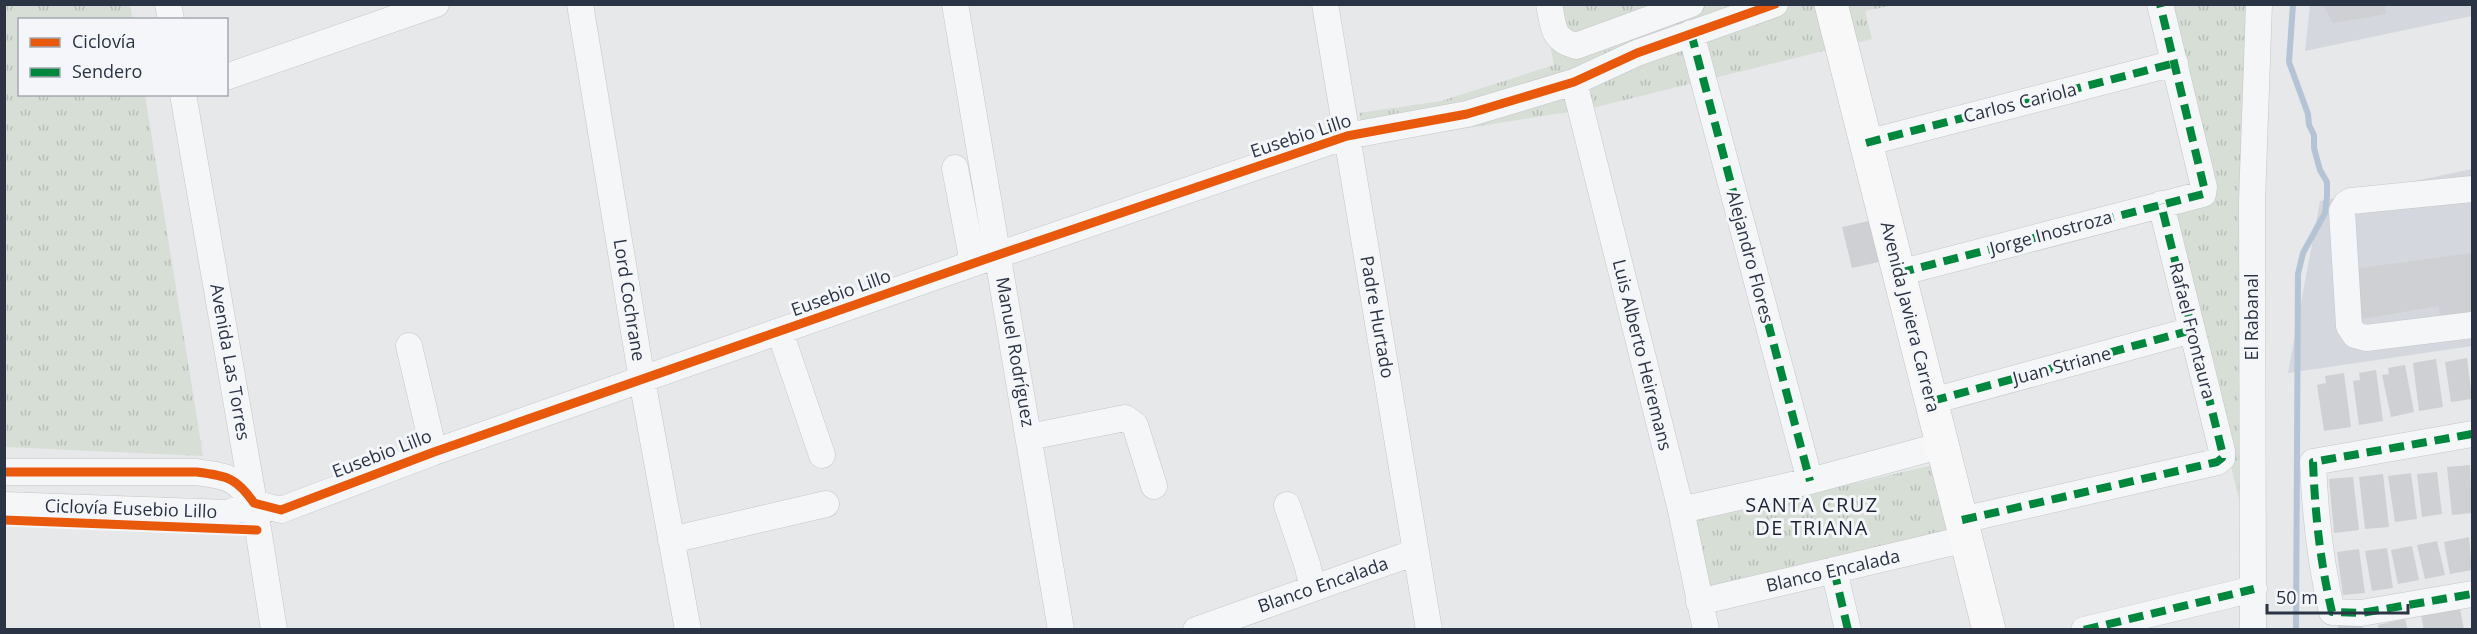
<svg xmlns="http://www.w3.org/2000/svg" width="2477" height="634" font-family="'Open Sans',sans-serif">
<defs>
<pattern id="grass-tufts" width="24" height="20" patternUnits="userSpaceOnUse" patternTransform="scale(1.5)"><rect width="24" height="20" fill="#d6ded6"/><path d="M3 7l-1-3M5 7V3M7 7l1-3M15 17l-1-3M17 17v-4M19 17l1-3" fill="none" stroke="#b8bfb9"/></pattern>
</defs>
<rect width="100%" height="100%" fill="#e6e8ea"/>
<path fill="#d4d7dd" d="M 2310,5 L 2472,5 L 2472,16 L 2305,51 Z
M 2472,169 L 2472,346 L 2288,373 L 2320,201 Z"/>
<path fill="url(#grass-tufts)" d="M 5,4 L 130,5 L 133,19 L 20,20 L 20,94 L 145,95 L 203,456 L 5,447 Z
M 1560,5 L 1894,5 L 1865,11 L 1872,39 L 1588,109 L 1366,144 L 1359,113 L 1441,101 L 1554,65 L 1543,10 Z
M 2169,5 L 2272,5 L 2249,539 L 2167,207 L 2209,195 Z
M 1946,462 L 1959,529 L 1703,589 L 1688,522 Z"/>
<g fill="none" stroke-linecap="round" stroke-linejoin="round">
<path stroke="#b4c4d5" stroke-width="6" d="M 2293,4 L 2289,62 L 2308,114 L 2309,125 L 2314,135 L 2314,148 L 2320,170 L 2327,182 L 2327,196 L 2325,213 L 2303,253 L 2298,274 L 2296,630"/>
</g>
<path fill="#ced0d3" d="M 2322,4 L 2385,4 L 2386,14 L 2333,23 Z
M 1873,220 L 1883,261 L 1852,268 L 1842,227 Z
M 2472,253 L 2472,317 L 2440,322 L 2439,306 L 2362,319 L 2353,269 Z
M 2467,358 L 2472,399 L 2451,402 L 2445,362 Z
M 2436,359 L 2443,407 L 2419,411 L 2413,363 Z
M 2405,365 L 2414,412 L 2391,417 L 2382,375 L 2389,374 L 2388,368 Z
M 2376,370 L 2383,421 L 2359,425 L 2353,381 L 2360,380 L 2359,373 Z
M 2344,373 L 2351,427 L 2324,431 L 2317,385 L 2326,383 L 2325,376 Z
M 2470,465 L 2472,513 L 2452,515 L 2447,467 Z
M 2437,472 L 2442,514 L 2422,517 L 2417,474 Z
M 2411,473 L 2417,519 L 2395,522 L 2388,476 Z
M 2383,474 L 2389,527 L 2365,529 L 2359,477 Z
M 2353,477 L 2359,530 L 2334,533 L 2329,479 Z
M 2469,537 L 2472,570 L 2450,574 L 2444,542 Z
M 2437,541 L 2445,575 L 2425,579 L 2417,545 Z
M 2412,546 L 2419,580 L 2398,584 L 2391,550 Z
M 2387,548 L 2393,588 L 2372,591 L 2365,551 Z
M 2359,549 L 2365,593 L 2343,595 L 2337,552 Z
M 2460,608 L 2464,630 L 2424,630 L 2421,615 Z
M 2405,619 L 2408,630 L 2379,630 L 2378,625 Z
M 2362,621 L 2363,630 L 2338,630 L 2338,625 Z"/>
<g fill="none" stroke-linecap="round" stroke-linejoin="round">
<defs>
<path id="minor" d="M 168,4 L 171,20
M 580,4 L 642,380 L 688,630
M 955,4 L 1061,630
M 1325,4 L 1429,630
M 1549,4 C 1554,27 1551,39 1576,46 L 1691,4
M 1691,33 L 1810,481
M 226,77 L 436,4
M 1574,82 L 1681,510 L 1706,630
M 183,94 L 254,503 L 274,630
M 1866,143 L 2175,63
M 955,168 L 973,263
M 2472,189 L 2351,201 L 2346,204 L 2342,211 L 2349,326 L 2355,335 L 2366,338 L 2472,325
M 1899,273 L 2203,194 L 2204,187 L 2160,4
M 780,332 L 822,455
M 409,346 L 434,452
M 1932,401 L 2192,330
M 2472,434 L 2313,462 C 2315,513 2320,562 2332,612 L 2361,613 L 2472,594
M 1029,437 L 1125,418 L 1135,425 L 1154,486
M 4,472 L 196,472 C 227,476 236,477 254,503 L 281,510 L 434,452 L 986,259 L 1347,136 L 1467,114 L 1574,82 L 1637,53 L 1775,4
M 4,505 L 228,513 L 254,503
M 1287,505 L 1307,564 L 1313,588
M 1681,510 L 1810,481 L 1943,445
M 1962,520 L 2217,462 L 2222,458 L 2222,451 L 2161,204
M 671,540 L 826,504
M 1834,570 L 1848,630
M 1699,602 L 1966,539
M 1196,630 L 1416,552
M 2084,630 L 2254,589
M 2253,630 L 2252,201 L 2259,4"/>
<path id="major" d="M 1831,4 L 1989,630"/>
</defs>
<use href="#minor" stroke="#c4c6c8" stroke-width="27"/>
<use href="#major" stroke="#c2c5c8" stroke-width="34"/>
<use href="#minor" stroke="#f5f6f7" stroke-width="26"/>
<use href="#major" stroke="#f8f8f8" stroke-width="33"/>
<path stroke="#00873e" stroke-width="8" stroke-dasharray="15 8" stroke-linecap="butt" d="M 1691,33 L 1810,481
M 1866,143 L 2175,63
M 1899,273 L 2203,194 L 2204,187 L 2160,4
M 1932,401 L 2192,330
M 2472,434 L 2313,462 C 2315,513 2320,562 2332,612 L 2361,613 L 2472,594
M 1962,520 L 2217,462 L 2222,458 L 2222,451 L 2161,204
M 1834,570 L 1848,630
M 2084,630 L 2254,589"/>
<defs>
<path id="cycleway" d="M 4,472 L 196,472 C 227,476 236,477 254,503 L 281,510 L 434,452 L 986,259 L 1347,136 L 1467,114 L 1574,82 L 1637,53 L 1775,4
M 4,520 L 257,530"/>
</defs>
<use href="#cycleway" stroke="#f4f6f9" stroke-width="13"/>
<use href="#cycleway" stroke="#e8590c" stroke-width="9"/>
</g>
<g text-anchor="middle" stroke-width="6" stroke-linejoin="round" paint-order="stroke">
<g font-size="18" fill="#2b3445" stroke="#f4f6f9">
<text transform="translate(2020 103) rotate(-14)" y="6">Carlos Cariola</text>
<text transform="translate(1301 136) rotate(-18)" y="6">Eusebio Lillo</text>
<text transform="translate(2051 233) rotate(-15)" y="6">Jorge Inostroza</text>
<text transform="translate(1750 257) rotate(75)" y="6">Alejandro Flores</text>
<text transform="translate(841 293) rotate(-20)" y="6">Eusebio Lillo</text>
<text transform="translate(629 300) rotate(81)" y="6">Lord Cochrane</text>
<text transform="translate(1377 317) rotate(80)" y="6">Padre Hurtado</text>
<text transform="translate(1910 317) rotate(76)" y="6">Avenida Javiera Carrera</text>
<text transform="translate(2252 317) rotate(-90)" y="6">El Rabanal</text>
<text transform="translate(2192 331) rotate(76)" y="6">Rafael Frontaura</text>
<text transform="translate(1015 352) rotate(80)" y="6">Manuel Rodríguez</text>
<text transform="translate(1642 355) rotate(76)" y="6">Luis Alberto Heiremans</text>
<text transform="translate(230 362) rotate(80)" y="6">Avenida Las Torres</text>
<text transform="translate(2062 366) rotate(-15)" y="6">Juan Striane</text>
<text transform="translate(382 454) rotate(-21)" y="6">Eusebio Lillo</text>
<text transform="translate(131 509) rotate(2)" y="6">Ciclovía Eusebio Lillo</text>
<text transform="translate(1833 571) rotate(-13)" y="6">Blanco Encalada</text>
<text transform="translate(1323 585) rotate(-19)" y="6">Blanco Encalada</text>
</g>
<g font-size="20" letter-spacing="1.5" fill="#1d2536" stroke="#f4f6f9">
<text x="1812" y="512">SANTA CRUZ<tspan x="1812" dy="23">DE TRIANA</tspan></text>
</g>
</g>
<rect width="2477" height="634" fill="none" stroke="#2b3445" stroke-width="12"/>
<rect x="18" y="18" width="210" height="78" fill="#f4f6f9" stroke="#a4a8b1" stroke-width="1.5"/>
<rect x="30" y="38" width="30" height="9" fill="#e8590c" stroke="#a4a8b1" stroke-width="1.5"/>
<text x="72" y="48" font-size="18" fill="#2b3445">Ciclovía</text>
<rect x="30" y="68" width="30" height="9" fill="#00873e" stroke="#a4a8b1" stroke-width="1.5"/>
<text x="72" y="78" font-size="18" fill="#2b3445">Sendero</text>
<path d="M2267 604v9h141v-9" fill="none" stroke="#2b3445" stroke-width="3"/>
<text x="2276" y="604" font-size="18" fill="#2b3445" stroke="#f4f6f9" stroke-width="4.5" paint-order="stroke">50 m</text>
</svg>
